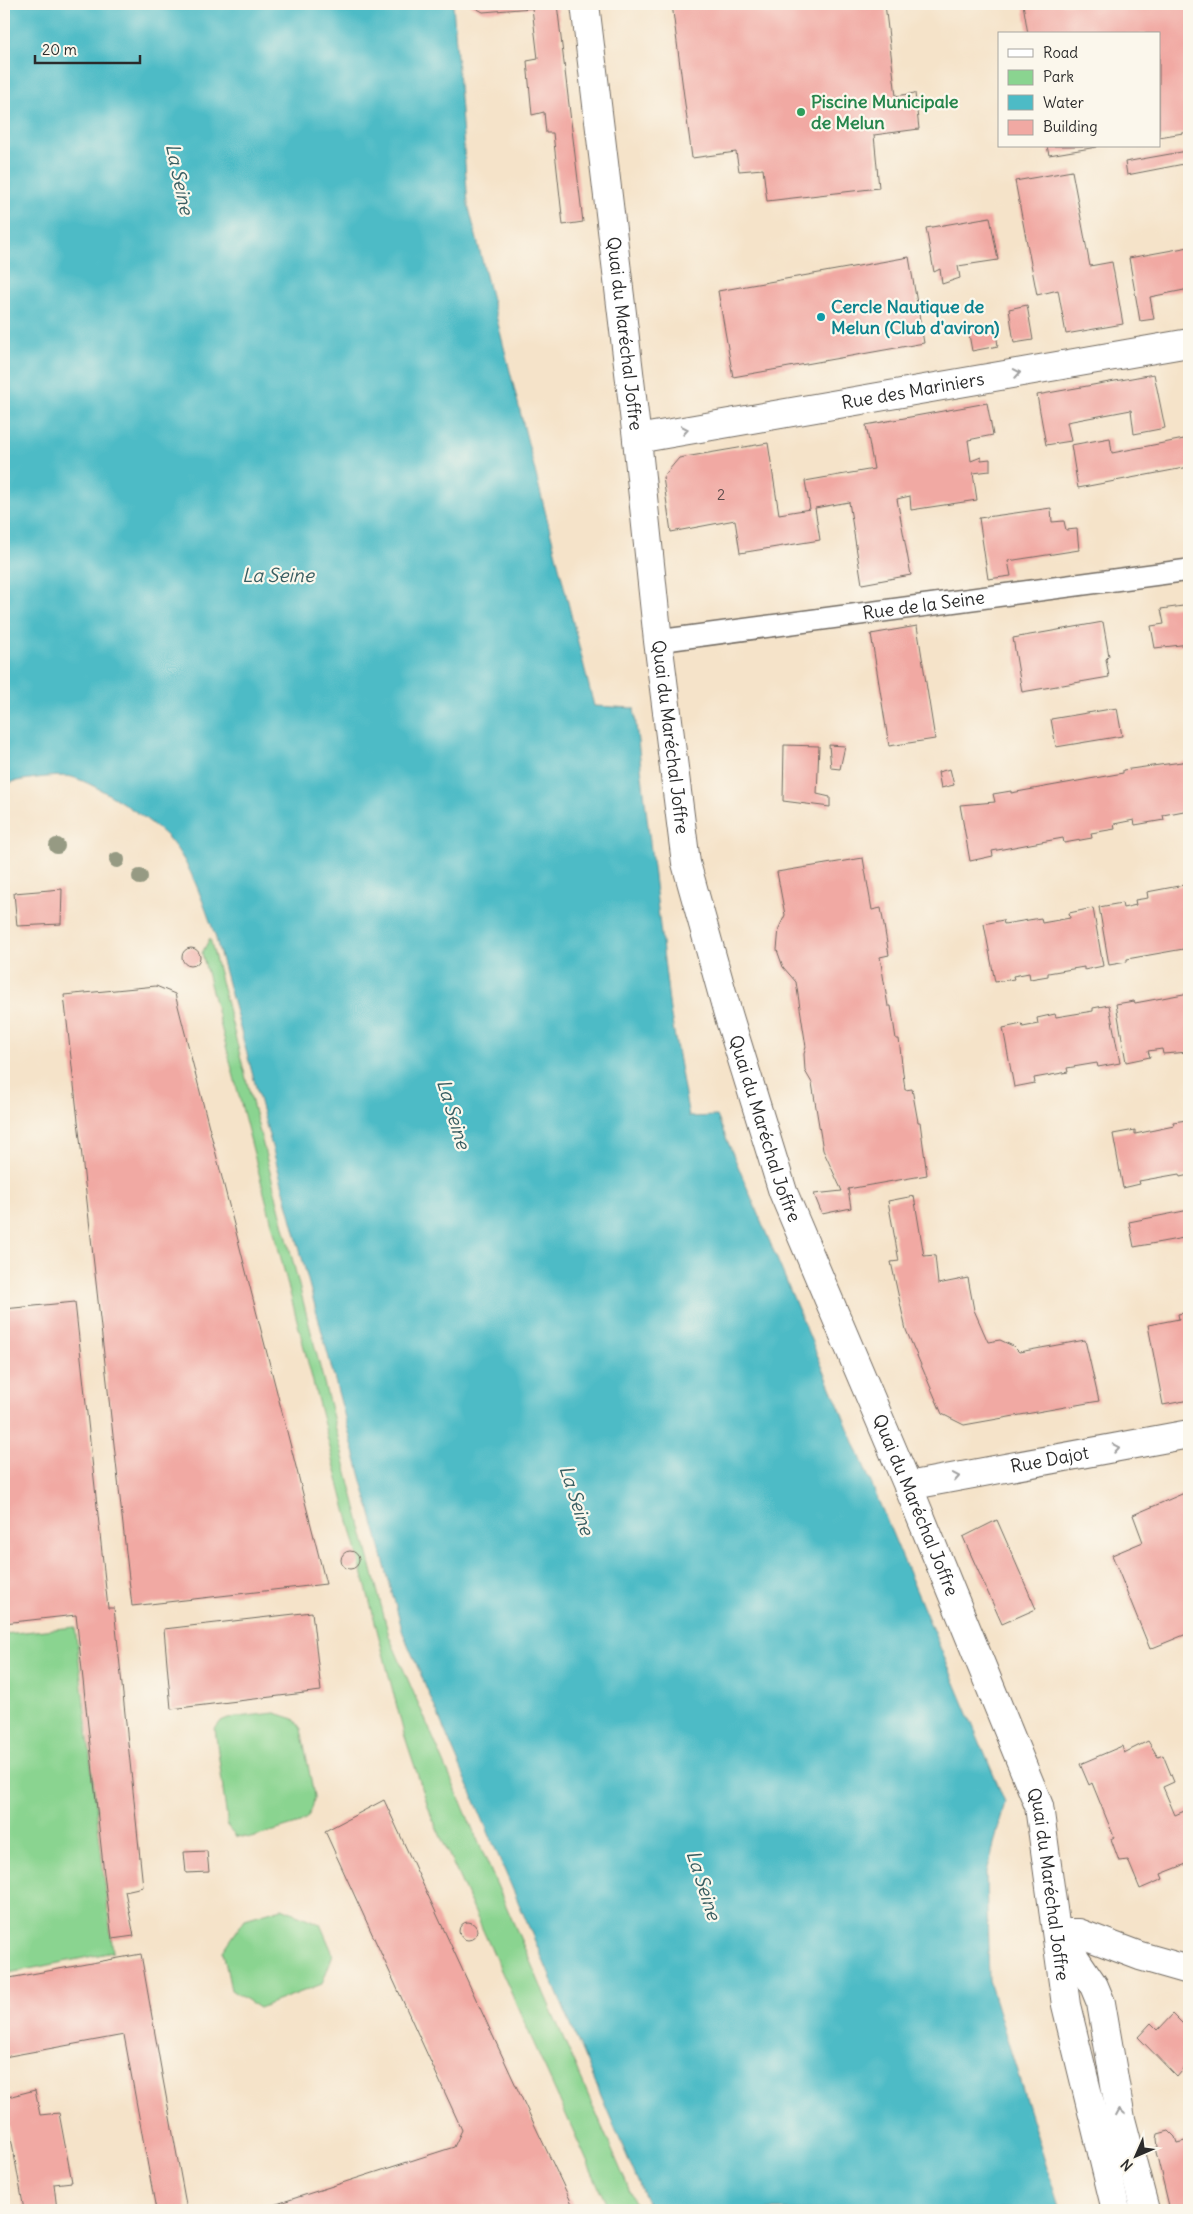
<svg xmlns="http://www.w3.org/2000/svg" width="1193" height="2214" font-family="Delius,sans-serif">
<rect width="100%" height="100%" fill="#fbf7ec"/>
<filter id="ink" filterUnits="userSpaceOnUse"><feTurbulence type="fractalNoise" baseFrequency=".02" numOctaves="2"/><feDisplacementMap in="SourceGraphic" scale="10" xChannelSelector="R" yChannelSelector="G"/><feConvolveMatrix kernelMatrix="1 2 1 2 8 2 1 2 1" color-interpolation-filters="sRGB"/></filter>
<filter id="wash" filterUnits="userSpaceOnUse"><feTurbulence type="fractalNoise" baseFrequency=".0096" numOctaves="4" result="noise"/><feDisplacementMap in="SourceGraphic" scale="20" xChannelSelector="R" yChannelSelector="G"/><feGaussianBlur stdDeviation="1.12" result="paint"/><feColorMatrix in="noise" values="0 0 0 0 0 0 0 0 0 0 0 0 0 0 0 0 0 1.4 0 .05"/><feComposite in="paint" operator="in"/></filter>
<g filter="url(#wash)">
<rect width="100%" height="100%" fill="#f5e3c9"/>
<path fill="#8ad490" stroke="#5a805e" d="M 210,938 L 389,1636 L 638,2210 L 609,2210 L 431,1815 L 404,1734 L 202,953 Z
M 75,1627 L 113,1952 L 4,1974 L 4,1634 Z
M 275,1713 L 294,1719 L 301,1729 L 314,1796 C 314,1806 310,1818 300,1823 L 251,1838 L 236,1836 L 228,1827 L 215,1729 L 221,1721 L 228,1718 Z
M 282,1908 L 320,1924 L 333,1954 L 322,1984 L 259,2008 L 231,1990 L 223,1951 L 245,1919 Z"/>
<path fill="#4dbbc6" stroke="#3c7378" d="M 4,4 L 453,4 L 468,204 L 594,706 L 634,708 L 670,1010 L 689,1117 L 717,1116 L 1005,1802 L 986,1876 L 989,1981 L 1060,2210 L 650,2210 L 403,1633 L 215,935 C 203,903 192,865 169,839 C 152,820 97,784 72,777 C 60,774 16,780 4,784 Z"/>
<g id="blocks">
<path fill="#f1a9a3" d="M 468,4 L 557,4 L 583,222 L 563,225 L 553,133 L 546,133 L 544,112 L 532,115 L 527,61 L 538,59 L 532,8 L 483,12 Z
M 672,4 L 885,4 L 896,96 L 915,93 L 919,129 L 874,135 L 879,188 L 767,201 L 763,169 L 739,171 L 736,152 L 692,158 Z
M 1023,4 L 1189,4 L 1189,132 L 1159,137 L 1159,34 L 1028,34 Z
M 1047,146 L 1097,146 L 1097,147 L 1049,155 Z
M 1187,151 L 1189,151 L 1189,163 L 1127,175 L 1125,162 Z
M 1072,171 L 1090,266 L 1112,262 L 1123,324 L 1066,334 L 1058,290 L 1037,295 L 1015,181 Z
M 990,217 L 998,260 L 958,266 L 960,278 L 942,284 L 940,269 L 934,272 L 926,228 Z
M 1189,247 L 1189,289 L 1150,297 L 1154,319 L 1140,321 L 1129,258 Z
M 909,257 L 924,343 L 733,377 L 718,291 Z
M 1027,305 L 1033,340 L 1014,343 L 1009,309 Z
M 995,325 L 998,346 L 972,351 L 968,329 Z
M 1154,374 L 1165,428 L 1134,434 L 1131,410 L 1067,422 L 1071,441 L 1046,445 L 1037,395 Z
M 987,403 L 993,435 L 968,440 L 971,461 L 981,457 L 981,460 L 990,459 L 990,471 L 973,473 L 977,500 L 911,510 L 910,496 L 897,499 L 911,575 L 862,584 L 849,502 L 815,508 L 820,540 L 740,553 L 735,520 L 671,532 L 663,477 L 679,458 L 768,443 L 779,514 L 810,509 L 805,481 L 874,469 L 866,425 Z
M 1110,438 L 1112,453 L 1189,438 L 1189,467 L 1078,488 L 1071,445 Z
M 1051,508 L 1052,522 L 1064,521 L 1066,530 L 1077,529 L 1079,550 L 1008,561 L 1011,576 L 988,579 L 979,518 Z
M 1183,606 L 1189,606 L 1189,644 L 1155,648 L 1151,626 L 1164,624 L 1161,609 Z
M 1103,622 L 1109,656 L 1106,659 L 1109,677 L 1022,692 L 1013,638 Z
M 917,626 L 935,739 L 889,746 L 871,634 Z
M 1117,708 L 1122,736 L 1056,747 L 1051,719 Z
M 784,745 L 819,746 L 817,794 L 830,797 L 830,807 L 783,801 Z
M 829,745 L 845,746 L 840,769 L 831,768 Z
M 1189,761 L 1189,810 L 1163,815 L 1164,820 L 1135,825 L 1134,820 L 1114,824 L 1115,829 L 1091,833 L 1092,838 L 1064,843 L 1063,838 L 992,851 L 993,856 L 970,861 L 960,805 L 995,802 L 993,794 L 1011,791 L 1011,793 L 1123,773 L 1123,770 Z
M 950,769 L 954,785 L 941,788 L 938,772 Z
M 863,858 L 872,910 L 881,908 L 889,955 L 880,957 L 888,1006 L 891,1006 L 896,1039 L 899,1039 L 905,1090 L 912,1089 L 918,1122 L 920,1122 L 927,1175 L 848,1189 L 851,1208 L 822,1214 L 814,1194 L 842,1191 L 823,1150 L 812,1083 L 805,1071 L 804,1054 L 806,1047 L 796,982 L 783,967 L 777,950 L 779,928 L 785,915 L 777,872 Z
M 1184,885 L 1185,891 L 1189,890 L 1189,948 L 1127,959 L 1127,962 L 1109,965 L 1099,907 L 1122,903 L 1123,908 L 1136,905 L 1135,900 L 1148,898 L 1147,892 Z
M 62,889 L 61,924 L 17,926 L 14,893 Z
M 1093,908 L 1103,966 L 1084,970 L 1084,967 L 1048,973 L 1048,976 L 1030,979 L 1029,973 L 1013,976 L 1014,979 L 995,982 L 984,924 L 1003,920 L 1004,924 L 1041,918 L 1042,923 L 1070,918 L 1069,913 Z
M182 957a9 9 0 1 1 18 0a9 9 0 1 1-18 0Z
M 156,986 L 175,994 L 326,1584 L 132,1606 L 64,995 Z
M 1189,993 L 1189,1052 L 1163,1054 L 1162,1049 L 1148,1051 L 1150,1057 L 1126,1062 L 1116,1004 L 1134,1001 L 1135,1003 Z
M 1109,1005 L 1120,1063 L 1098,1067 L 1097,1063 L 1067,1068 L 1068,1072 L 1034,1078 L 1035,1083 L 1014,1087 L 1003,1028 L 1022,1024 L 1023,1027 L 1038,1024 L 1037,1018 L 1055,1014 L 1056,1017 L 1093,1011 L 1093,1008 Z
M 1187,1120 L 1188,1124 L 1189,1124 L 1189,1175 L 1180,1177 L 1179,1174 L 1139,1181 L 1140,1184 L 1123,1188 L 1113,1134 L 1135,1130 L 1135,1134 L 1174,1126 L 1173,1122 Z
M 914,1196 L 924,1256 L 935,1255 L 938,1284 L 968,1278 L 974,1310 L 988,1342 L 1000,1340 L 1013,1346 L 1019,1352 L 1085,1340 L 1099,1401 L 964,1425 L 942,1414 L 906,1330 L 891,1262 L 899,1261 L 888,1201 Z
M 1189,1210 L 1189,1237 L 1134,1247 L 1129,1222 Z
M 75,1302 L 108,1608 L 114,1608 L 143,1887 L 125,1891 L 134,1936 L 112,1939 L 104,1874 L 76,1615 L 4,1623 L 4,1309 Z
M 1189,1312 L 1189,1400 L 1163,1405 L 1148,1325 L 1179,1319 L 1178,1314 Z
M 1189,1491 L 1189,1633 L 1150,1649 L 1112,1555 L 1143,1542 L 1133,1515 Z
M 997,1520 L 1036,1609 L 1002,1624 L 963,1537 Z
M341 1560a9 9 0 1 1 18 0a9 9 0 1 1-18 0Z
M 312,1612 L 321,1691 L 171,1709 L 164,1629 Z
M 1148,1741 L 1158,1757 L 1163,1755 L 1174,1782 L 1163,1787 L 1175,1815 L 1189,1809 L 1189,1863 L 1161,1874 L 1163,1879 L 1140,1889 L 1128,1860 L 1119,1861 L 1111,1839 L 1114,1837 L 1092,1783 L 1089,1785 L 1080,1764 L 1122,1746 L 1124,1753 Z
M 384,1800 L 517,2088 L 575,2210 L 493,2210 L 485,2206 L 473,2210 L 258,2210 L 454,2147 L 462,2130 L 325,1831 Z
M 207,1851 L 209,1872 L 186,1873 L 184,1852 Z
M459 1931a9 9 0 1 1 18 0a9 9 0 1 1-18 0Z
M 141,1954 L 162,2074 L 187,2210 L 156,2210 L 124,2035 L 4,2057 L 4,1979 Z
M 1173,2014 L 1189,2030 L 1189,2068 L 1187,2065 L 1177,2077 L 1138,2037 L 1151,2023 L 1158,2030 Z
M 35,2090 L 40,2115 L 59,2113 L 72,2182 L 54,2184 L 57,2210 L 24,2210 L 4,2098 Z
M 1169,2131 L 1175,2137 L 1177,2143 L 1189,2140 L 1189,2210 L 1170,2210 L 1155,2148 L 1158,2147 L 1157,2139 L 1158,2134 Z"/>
</g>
</g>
<g filter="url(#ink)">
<use href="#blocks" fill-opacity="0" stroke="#726b62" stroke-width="1"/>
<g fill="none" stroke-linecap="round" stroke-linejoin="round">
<defs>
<g id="service">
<path id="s1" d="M 658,641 L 1189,570"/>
</g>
<g id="minor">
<path id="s2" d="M 585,4 L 637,439 L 658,641 L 686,863 L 728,1014 L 783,1192 L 908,1486 L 1039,1806 L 1066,2005 L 1116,2210"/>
<path id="s3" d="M 637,439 L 1189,343"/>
<path id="s4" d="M 908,1486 L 1189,1434"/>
<path d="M 1058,1933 L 1079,1933 L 1140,1956 L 1189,1970"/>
<path d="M 1060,1936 L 1094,1986 L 1101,2003 L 1121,2119 L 1145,2210"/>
</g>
</defs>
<use href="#service" stroke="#726b62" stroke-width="24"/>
<use href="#minor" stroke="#726b62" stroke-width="30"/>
<use href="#service" stroke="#fff" stroke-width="21"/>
<use href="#minor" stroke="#fff" stroke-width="28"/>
</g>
<g fill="#969a83">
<circle cx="57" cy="846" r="8"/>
<circle cx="117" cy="860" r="8"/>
<circle cx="140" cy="877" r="8"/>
</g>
<defs><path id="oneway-chevron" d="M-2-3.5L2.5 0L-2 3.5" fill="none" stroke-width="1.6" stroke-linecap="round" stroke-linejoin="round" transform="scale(1.25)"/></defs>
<g stroke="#a0a0a0">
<use href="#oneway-chevron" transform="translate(1017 373) rotate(-10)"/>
<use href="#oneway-chevron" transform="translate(685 430) rotate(-10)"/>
<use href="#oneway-chevron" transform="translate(1116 1448) rotate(-10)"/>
<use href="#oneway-chevron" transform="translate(956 1477) rotate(-10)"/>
<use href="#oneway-chevron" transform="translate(1120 2112) rotate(-100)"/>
</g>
</g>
<circle fill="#2e9e5b" stroke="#fbf7ec" stroke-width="2" cx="801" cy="112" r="5"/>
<circle fill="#0f9aa8" stroke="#fbf7ec" stroke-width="2" cx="821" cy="317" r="5"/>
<g text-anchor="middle" stroke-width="4.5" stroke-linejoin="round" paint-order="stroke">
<g font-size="15" fill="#5c4a49">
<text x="721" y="500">2</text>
</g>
<g font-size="18" font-weight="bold" fill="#27864d" stroke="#fbf7ec" text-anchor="start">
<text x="811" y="108">Piscine Municipale<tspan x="811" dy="21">de Melun</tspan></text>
</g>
<g font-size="18" font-weight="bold" fill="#0d838f" stroke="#fbf7ec" text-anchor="start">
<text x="831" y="313">Cercle Nautique de<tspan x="831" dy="21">Melun (Club d'aviron)</tspan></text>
</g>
<g font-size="18" fill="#2b2b2b" stroke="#fbf7ec">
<text dy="6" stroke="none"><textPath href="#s2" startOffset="332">Quai du Maréchal Joffre</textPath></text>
<text dy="6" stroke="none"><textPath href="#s3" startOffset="280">Rue des Mariniers</textPath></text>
<text dy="6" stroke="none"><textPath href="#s1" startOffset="268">Rue de la Seine</textPath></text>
<text dy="6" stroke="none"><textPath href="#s2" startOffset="738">Quai du Maréchal Joffre</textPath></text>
<text dy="6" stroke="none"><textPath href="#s2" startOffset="1142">Quai du Maréchal Joffre</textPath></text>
<text dy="6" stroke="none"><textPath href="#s4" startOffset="144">Rue Dajot</textPath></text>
<text dy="6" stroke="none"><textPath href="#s2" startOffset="1548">Quai du Maréchal Joffre</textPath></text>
<text dy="6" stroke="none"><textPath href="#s2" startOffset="1952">Quai du Maréchal Joffre</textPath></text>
</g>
<g font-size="19" font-style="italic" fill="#375d61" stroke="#fbf7ec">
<text transform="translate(180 179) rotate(78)" y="7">La Seine</text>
<text x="278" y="582">La Seine</text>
<text transform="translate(454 1114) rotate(73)" y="7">La Seine</text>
<text transform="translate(577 1500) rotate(72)" y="7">La Seine</text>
<text transform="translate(704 1885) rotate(72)" y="7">La Seine</text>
</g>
</g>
<rect width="1193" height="2214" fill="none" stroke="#fbf7ec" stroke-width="20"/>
<rect x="998" y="32" width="162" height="115" fill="#fbf7ec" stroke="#a8a59f"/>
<rect x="1008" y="49" width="25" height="8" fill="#ffffff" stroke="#a8a59f"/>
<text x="1043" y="58" font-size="15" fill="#2b2b2b">Road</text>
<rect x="1008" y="70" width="25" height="15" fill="#8ad490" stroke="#a8a59f"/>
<text x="1043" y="82" font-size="15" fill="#2b2b2b">Park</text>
<rect x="1008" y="95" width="25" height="15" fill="#4dbbc6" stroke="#a8a59f"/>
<text x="1043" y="108" font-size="15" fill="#2b2b2b">Water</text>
<rect x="1008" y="120" width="25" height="15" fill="#f1a9a3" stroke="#a8a59f"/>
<text x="1043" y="132" font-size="15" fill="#2b2b2b">Building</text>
<g transform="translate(1136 2156) rotate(225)" stroke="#fbf7ec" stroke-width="4" paint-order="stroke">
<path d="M0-4L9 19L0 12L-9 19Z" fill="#2b2b2b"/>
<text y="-8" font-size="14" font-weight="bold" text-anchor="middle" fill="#2b2b2b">N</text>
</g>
<path d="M35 55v8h105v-8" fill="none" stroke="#2b2b2b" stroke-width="2.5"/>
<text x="42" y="55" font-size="15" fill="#2b2b2b" stroke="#fbf7ec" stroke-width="4" paint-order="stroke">20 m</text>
</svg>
